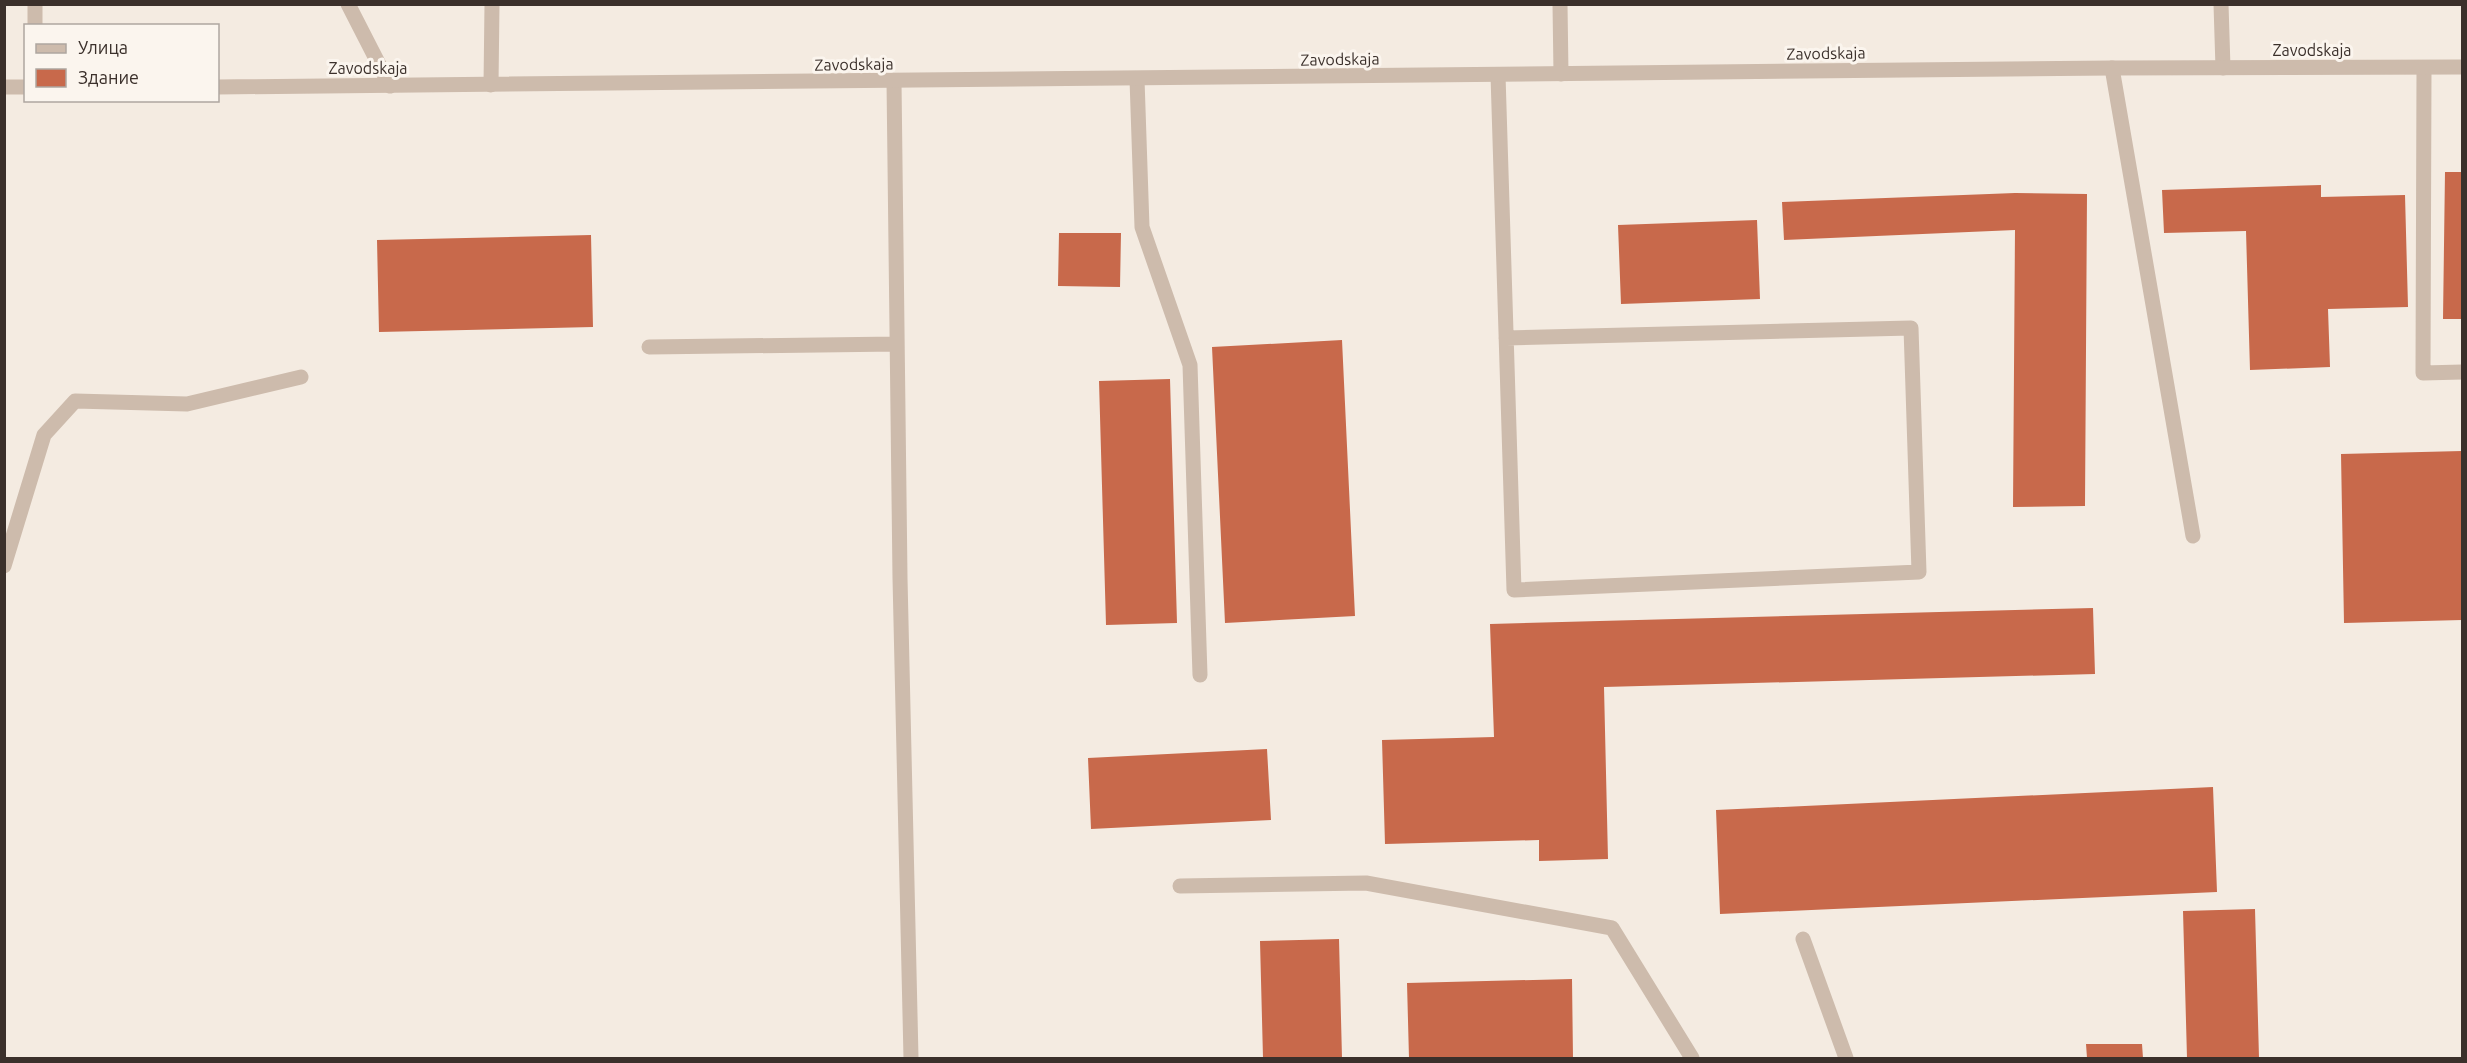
<svg xmlns="http://www.w3.org/2000/svg" width="2467" height="1063" font-family="Ubuntu,sans-serif">
<rect width="100%" height="100%" fill="#f4ebe1"/>
<path fill="#c8694b" d="M 2445,172 L 2462,172 L 2462,319 L 2443,319 Z
M 2321,185 L 2321,197 L 2405,195 L 2408,307 L 2328,309 L 2330,367 L 2250,370 L 2246,231 L 2164,233 L 2162,190 Z
M 2015,193 L 2087,194 L 2085,506 L 2013,507 L 2015,230 L 1784,240 L 1782,202 Z
M 1757,220 L 1760,299 L 1621,304 L 1618,225 Z
M 1059,233 L 1121,233 L 1120,287 L 1058,286 Z
M 591,235 L 593,327 L 379,332 L 377,240 Z
M 1342,340 L 1355,616 L 1225,623 L 1212,347 Z
M 1170,379 L 1177,623 L 1106,625 L 1099,381 Z
M 2462,451 L 2462,620 L 2344,623 L 2341,454 Z
M 2093,608 L 2095,674 L 1604,687 L 1608,859 L 1539,861 L 1539,840 L 1385,844 L 1382,740 L 1494,737 L 1490,624 Z
M 1267,749 L 1271,820 L 1091,829 L 1088,758 Z
M 2213,787 L 2217,892 L 1720,914 L 1716,810 Z
M 2255,909 L 2259,1058 L 2187,1058 L 2183,911 Z
M 1339,939 L 1342,1058 L 1263,1058 L 1260,941 Z
M 1572,979 L 1573,1058 L 1409,1058 L 1407,983 Z
M 2086,1044 L 2142,1044 L 2143,1058 L 2087,1058 Z"/>
<g fill="none" stroke-linecap="round" stroke-linejoin="round">
<path stroke="#cdbbac" stroke-width="15" d="M 35,4 L 35,26
M 348,4 L 390,86
M 1560,4 L 1561,74
M 2221,4 L 2223,68
M 2112,68 L 2193,536
M 2424,68 L 2423,373 L 2462,372
M 1498,75 L 1514,590 L 1919,572 L 1911,328 L 1506,338
M 1137,79 L 1142,227 L 1190,365 L 1200,675
M 894,81 L 900,578 L 911,1058
M 491,85 L 492,4
M 649,347 L 897,344
M 4,566 L 44,435 L 75,401 L 187,404 L 301,377
M 1180,886 L 1366,883 L 1612,928 L 1692,1058
M 1803,939 L 1846,1058"/>
<path stroke="#cdbbac" stroke-width="15" d="M 4,87 L 26,87
M 218,87 L 2112,68 L 2462,67"/>
</g>
<g text-anchor="middle" stroke-width="6" stroke-linejoin="round" paint-order="stroke">
<g font-size="16" fill="#3b302b" stroke="#fbf5ee">
<text x="2312" y="56">Zavodskaja</text>
<text transform="translate(1826 53) rotate(-1)" y="6">Zavodskaja</text>
<text transform="translate(1340 59) rotate(-1)" y="6">Zavodskaja</text>
<text transform="translate(854 64) rotate(-1)" y="6">Zavodskaja</text>
<text x="368" y="74">Zavodskaja</text>
</g>
</g>
<rect width="2467" height="1063" fill="none" stroke="#3b302b" stroke-width="12"/>
<rect x="24" y="24" width="195" height="78" fill="#fbf5ee" stroke="#aea6a0" stroke-width="1.5"/>
<rect x="36" y="44" width="30" height="9" fill="#cdbbac" stroke="#aea6a0" stroke-width="1.5"/>
<text x="78" y="54" font-size="18" fill="#3b302b">Улица</text>
<rect x="36" y="69" width="30" height="18" fill="#c8694b" stroke="#aea6a0" stroke-width="1.5"/>
<text x="78" y="84" font-size="18" fill="#3b302b">Здание</text>
</svg>
